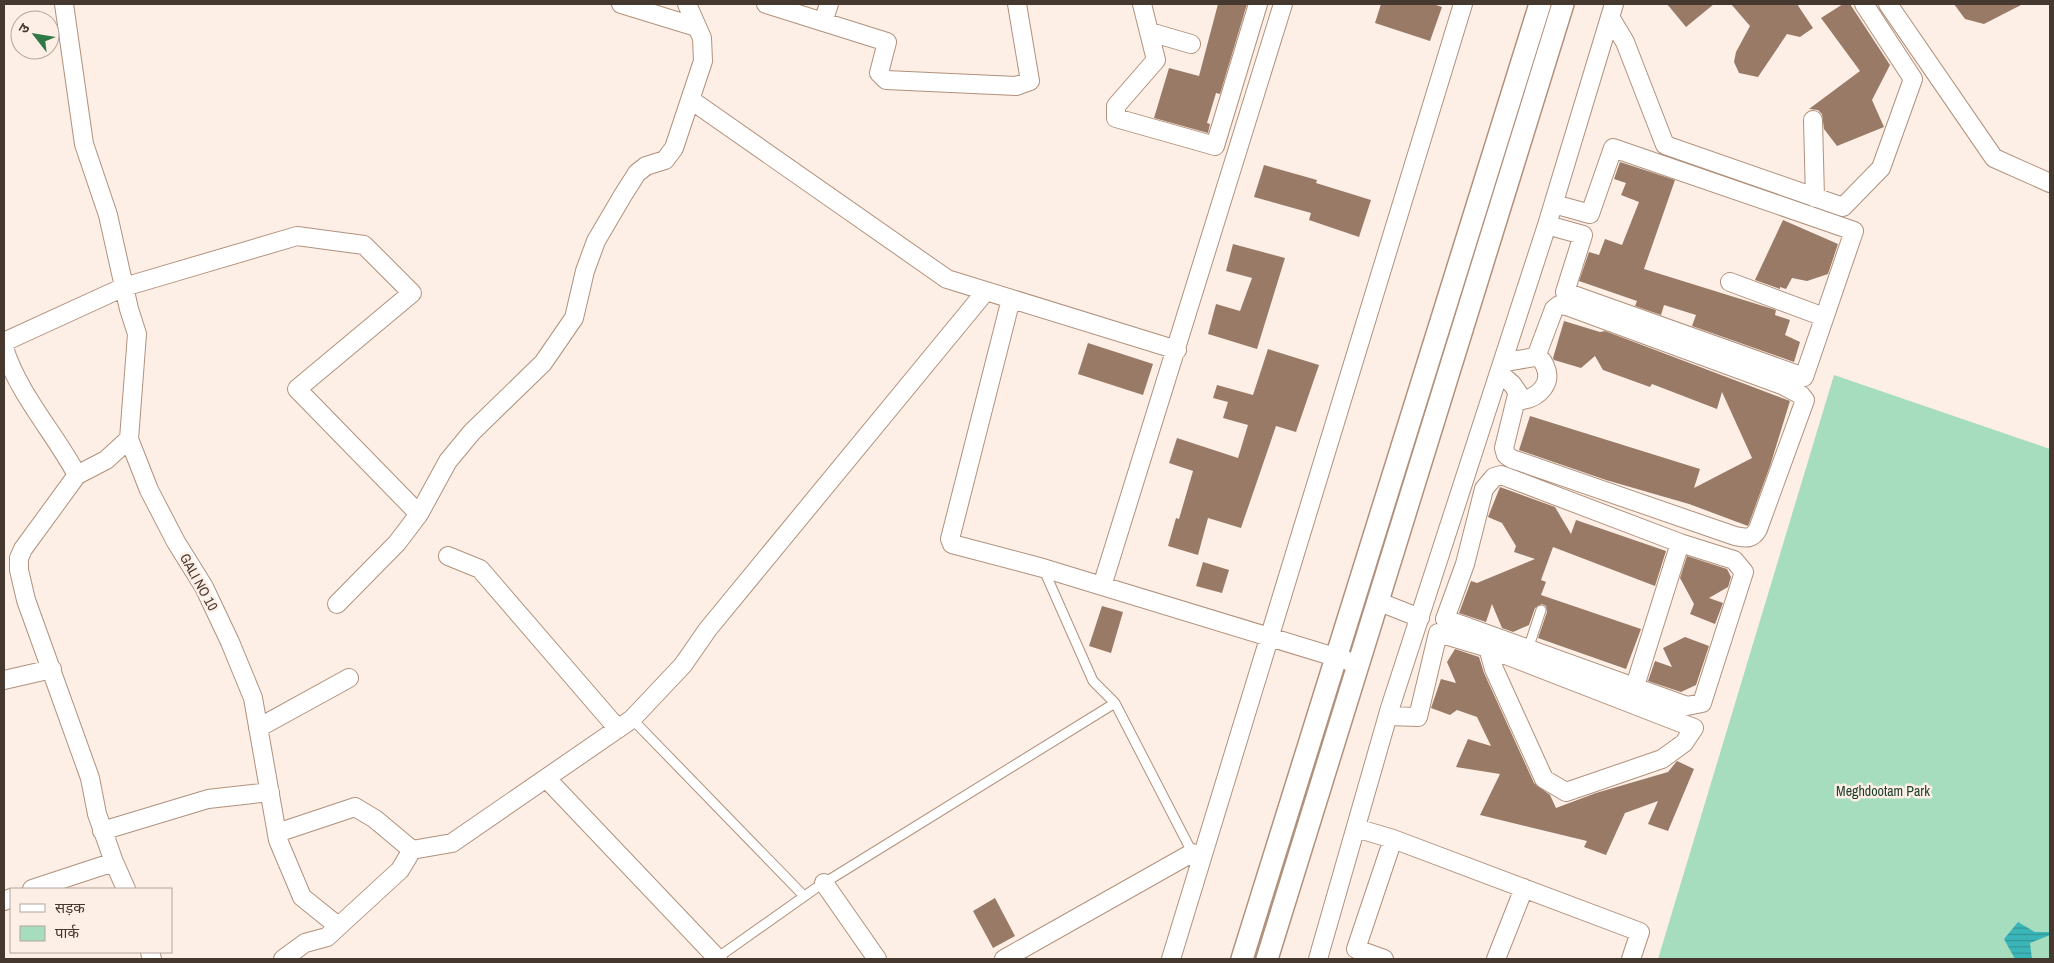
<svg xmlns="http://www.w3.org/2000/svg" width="2054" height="963" font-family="'Archivo Narrow','Noto Sans Devanagari',sans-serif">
<defs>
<pattern id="water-rules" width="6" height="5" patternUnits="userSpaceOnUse" patternTransform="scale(1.25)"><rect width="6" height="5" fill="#3ab6b9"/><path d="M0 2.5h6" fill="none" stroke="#339597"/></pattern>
</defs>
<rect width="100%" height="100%" fill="#fdefe6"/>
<path fill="#a5ddbe" d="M 1834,375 L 2050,449 L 2050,959 L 1658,959 Z"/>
<path fill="url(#water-rules)" d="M 2018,922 L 2035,932 L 2050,932 L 2050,935 L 2030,943 L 2032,959 L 2015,959 L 2004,939 Z"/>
<path fill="#997a66" d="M 1218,4 L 1247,4 L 1220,94 L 1216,93 L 1207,123 L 1210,124 L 1208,133 L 1154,118 L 1169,68 L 1199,76 Z
M 1381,4 L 1433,4 L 1442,7 L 1430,41 L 1375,23 Z
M 1667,4 L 1714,4 L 1686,27 Z
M 1731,4 L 1797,4 L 1813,28 L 1800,37 L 1787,34 L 1758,77 L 1739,73 L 1734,62 L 1736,52 L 1750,26 Z
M 1843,4 L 1850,4 L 1890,65 L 1872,100 L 1884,127 L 1837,146 L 1824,129 L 1822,114 L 1818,110 L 1809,109 L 1860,71 L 1821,18 Z
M 1954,4 L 2023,4 L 1984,24 L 1965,19 Z
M 1620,162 L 1675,180 L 1644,269 L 1776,310 L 1775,315 L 1790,320 L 1785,335 L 1800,342 L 1794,362 L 1692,326 L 1696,315 L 1664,305 L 1661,315 L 1635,306 L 1637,301 L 1579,281 L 1589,252 L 1599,255 L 1605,239 L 1622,245 L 1639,202 L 1621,195 L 1626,183 L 1614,179 Z
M 1264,165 L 1317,180 L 1316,183 L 1371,200 L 1359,237 L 1309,220 L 1311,213 L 1254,197 Z
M 1783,220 L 1838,244 L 1828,274 L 1807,281 L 1792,278 L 1786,289 L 1780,287 L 1780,289 L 1755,280 Z
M 1233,244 L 1285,258 L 1257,349 L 1208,334 L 1216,304 L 1240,311 L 1252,278 L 1226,271 Z
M 1564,321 L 1600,332 L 1605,331 L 1790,401 L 1770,466 L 1748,526 L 1689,504 L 1606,480 L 1519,450 L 1530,416 L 1700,469 L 1694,488 L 1752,458 L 1722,392 L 1717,409 L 1652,384 L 1650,387 L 1603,370 L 1595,356 L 1581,368 L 1554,360 L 1553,358 Z
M 1088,343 L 1153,364 L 1143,395 L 1078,374 Z
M 1268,349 L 1319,365 L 1296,432 L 1276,426 L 1241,528 L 1208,518 L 1198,555 L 1168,546 L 1176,518 L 1179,519 L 1193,471 L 1169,463 L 1177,438 L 1238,458 L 1248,425 L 1223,418 L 1228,402 L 1213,398 L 1217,385 L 1253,395 Z
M 1500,487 L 1555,507 L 1571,534 L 1576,520 L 1666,551 L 1655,586 L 1553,547 L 1541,580 L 1546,582 L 1541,595 L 1641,629 L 1626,669 L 1538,638 L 1547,612 L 1546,606 L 1542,604 L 1535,608 L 1529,625 L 1513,632 L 1502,628 L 1492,604 L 1486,622 L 1459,613 L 1471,581 L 1477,583 L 1535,559 L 1514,552 L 1516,546 L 1502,523 L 1488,517 Z
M 1687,556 L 1727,569 L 1731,577 L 1728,587 L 1709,598 L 1723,603 L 1715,624 L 1690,614 L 1694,604 L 1680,578 Z
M 1203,562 L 1229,570 L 1222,593 L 1196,586 Z
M 1102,606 L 1123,612 L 1111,653 L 1089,646 Z
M 1685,637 L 1709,646 L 1696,685 L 1681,692 L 1648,681 L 1655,661 L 1672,667 L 1663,648 Z
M 1455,649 L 1479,657 L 1484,673 L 1534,783 L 1550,795 L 1556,808 L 1596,793 L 1668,772 L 1677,761 L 1694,769 L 1668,831 L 1648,824 L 1658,801 L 1625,813 L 1606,855 L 1584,847 L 1587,841 L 1480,815 L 1500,774 L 1456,767 L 1468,739 L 1491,746 L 1477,717 L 1457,710 L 1450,715 L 1431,708 L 1441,679 L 1456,683 L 1447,662 Z
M 995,898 L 1015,936 L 993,948 L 973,911 Z"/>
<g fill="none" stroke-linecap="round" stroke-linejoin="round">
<defs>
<path id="service" d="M 1043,568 L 1093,681 L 1115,703
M 1528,649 L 1541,610
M 632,719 L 804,896
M 717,958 L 816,888 L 1115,703 L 1193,854"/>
<path id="minor" d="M 621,4 L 696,27
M 766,4 L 887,42 L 879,73 L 886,80 L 1016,86 L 1030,81 L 1017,4
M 1142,4 L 1156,60 L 1116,106 L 1116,118 L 1215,146 L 1258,4
M 1888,4 L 1994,158 L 2050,183
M 1610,17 L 1625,42 L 1665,145 L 1843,207 L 1881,168 L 1913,79 L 1864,4
M 823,22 L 829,4
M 1150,32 L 1191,44
M 691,100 L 947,279 L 1177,350
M 1813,120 L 1815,198
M 1547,225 L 1583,235 L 1565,292 L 1804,377 L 1854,231 L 1613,148 L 1590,214 L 1554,204
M 1730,282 L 1824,317
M 1011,299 L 950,539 L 952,544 L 1043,568 L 1358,664
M 4,342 L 124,287 L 297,236 L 364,245 L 412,293 L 297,389 L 419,514
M 4,348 C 19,395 54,432 77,475 L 106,460 L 129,439 L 137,334 L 129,309 L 108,215 L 84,144 L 64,4
M 1499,373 L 1512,384 L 1523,400 C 1539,397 1553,383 1545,366 C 1543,362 1542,359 1538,358 C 1533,356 1511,362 1503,362
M 1517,395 L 1504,448 L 1506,455 L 1512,459 L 1735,536 C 1746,538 1752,540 1758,529 L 1805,400 L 1801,395 L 1782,385 L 1567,306 L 1559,305 L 1554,309 L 1536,357
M 129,439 L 149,490 L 176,542 L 204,587 L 230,642 L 253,698 L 278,840 L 302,897 L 338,926
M 1501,475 L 1680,543 L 1734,560 L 1744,572 L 1702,703 L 1687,706 L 1445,619 L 1465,564 L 1484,489 L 1494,477 Z
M 448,556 L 480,569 L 618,729
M 1102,586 L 1283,4
M 1377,601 L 1420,618
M 337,604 L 397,543 L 419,514 L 448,461 L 472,432 L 543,363 L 574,318 L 585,271 L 596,241 L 623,195 L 637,173 L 646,166 L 665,160 L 674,148 L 703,61 L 702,38 L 687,4
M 4,680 L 52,669
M 1635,686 L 1680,543
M 1388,716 L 1418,717 L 1438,633 L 1488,648 L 1694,728 L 1684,743 L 1662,759 L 1566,792 L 1544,779 L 1494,669 L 1488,648
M 258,728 L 349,678
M 546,778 L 718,959
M 1356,828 L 1393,839 L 1640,932 L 1631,959
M 102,831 L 208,799 L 270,792
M 277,833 L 355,807 L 375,819 L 412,850 L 452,843 L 632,719 L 683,665 L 708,629 L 986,291
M 114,862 L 126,889
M 824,883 L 877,959
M 32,889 L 114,862 L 97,814 L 90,778 L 26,600 L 19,570 L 19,558 L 23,549 L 77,475
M 4,901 L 11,898
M 150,952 L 152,959
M 283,959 L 305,943 L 327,937 L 400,870 L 412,850
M 1004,959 L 1192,853
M 1171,959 L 1463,4
M 1318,959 L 1390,708 L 1547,225 L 1614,4
M 1384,959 L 1356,949 L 1393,839
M 1496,959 L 1524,888"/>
<path id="tertiary" d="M 1242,959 L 1540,4
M 1267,959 L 1563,4"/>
</defs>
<use href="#service" stroke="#b1917c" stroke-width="11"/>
<use href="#minor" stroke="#b1917c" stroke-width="20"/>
<use href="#tertiary" stroke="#b1917c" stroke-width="24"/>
<use href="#service" stroke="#fff" stroke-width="9"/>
<use href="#minor" stroke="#fff" stroke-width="18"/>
<use href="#tertiary" stroke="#fff" stroke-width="21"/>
</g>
<g text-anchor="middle" stroke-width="5" stroke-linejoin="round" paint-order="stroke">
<g font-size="14" fill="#45382f" stroke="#fdefe6">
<text transform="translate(199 582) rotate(61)" y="5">GALI NO 10</text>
</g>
<g font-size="14" fill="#193e2c" stroke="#fdefe6">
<text x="1883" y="796">Meghdootam Park</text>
</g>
</g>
<rect width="2054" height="963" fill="none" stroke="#45382f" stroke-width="10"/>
<rect x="10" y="888" width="162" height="65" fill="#fdefe6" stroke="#b3a69d"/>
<rect x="20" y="904" width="25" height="8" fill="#ffffff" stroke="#b3a69d"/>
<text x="55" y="913" font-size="15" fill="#45382f">सड़क</text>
<rect x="20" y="926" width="25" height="15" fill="#a5ddbe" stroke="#b3a69d"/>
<text x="55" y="938" font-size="15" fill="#45382f">पार्क</text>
<g transform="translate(35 35) rotate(301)"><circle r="24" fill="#fdefe6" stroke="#b3a69d"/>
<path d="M0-4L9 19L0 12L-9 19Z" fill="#2f7947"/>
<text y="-8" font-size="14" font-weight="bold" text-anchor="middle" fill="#45382f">उ</text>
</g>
</svg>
